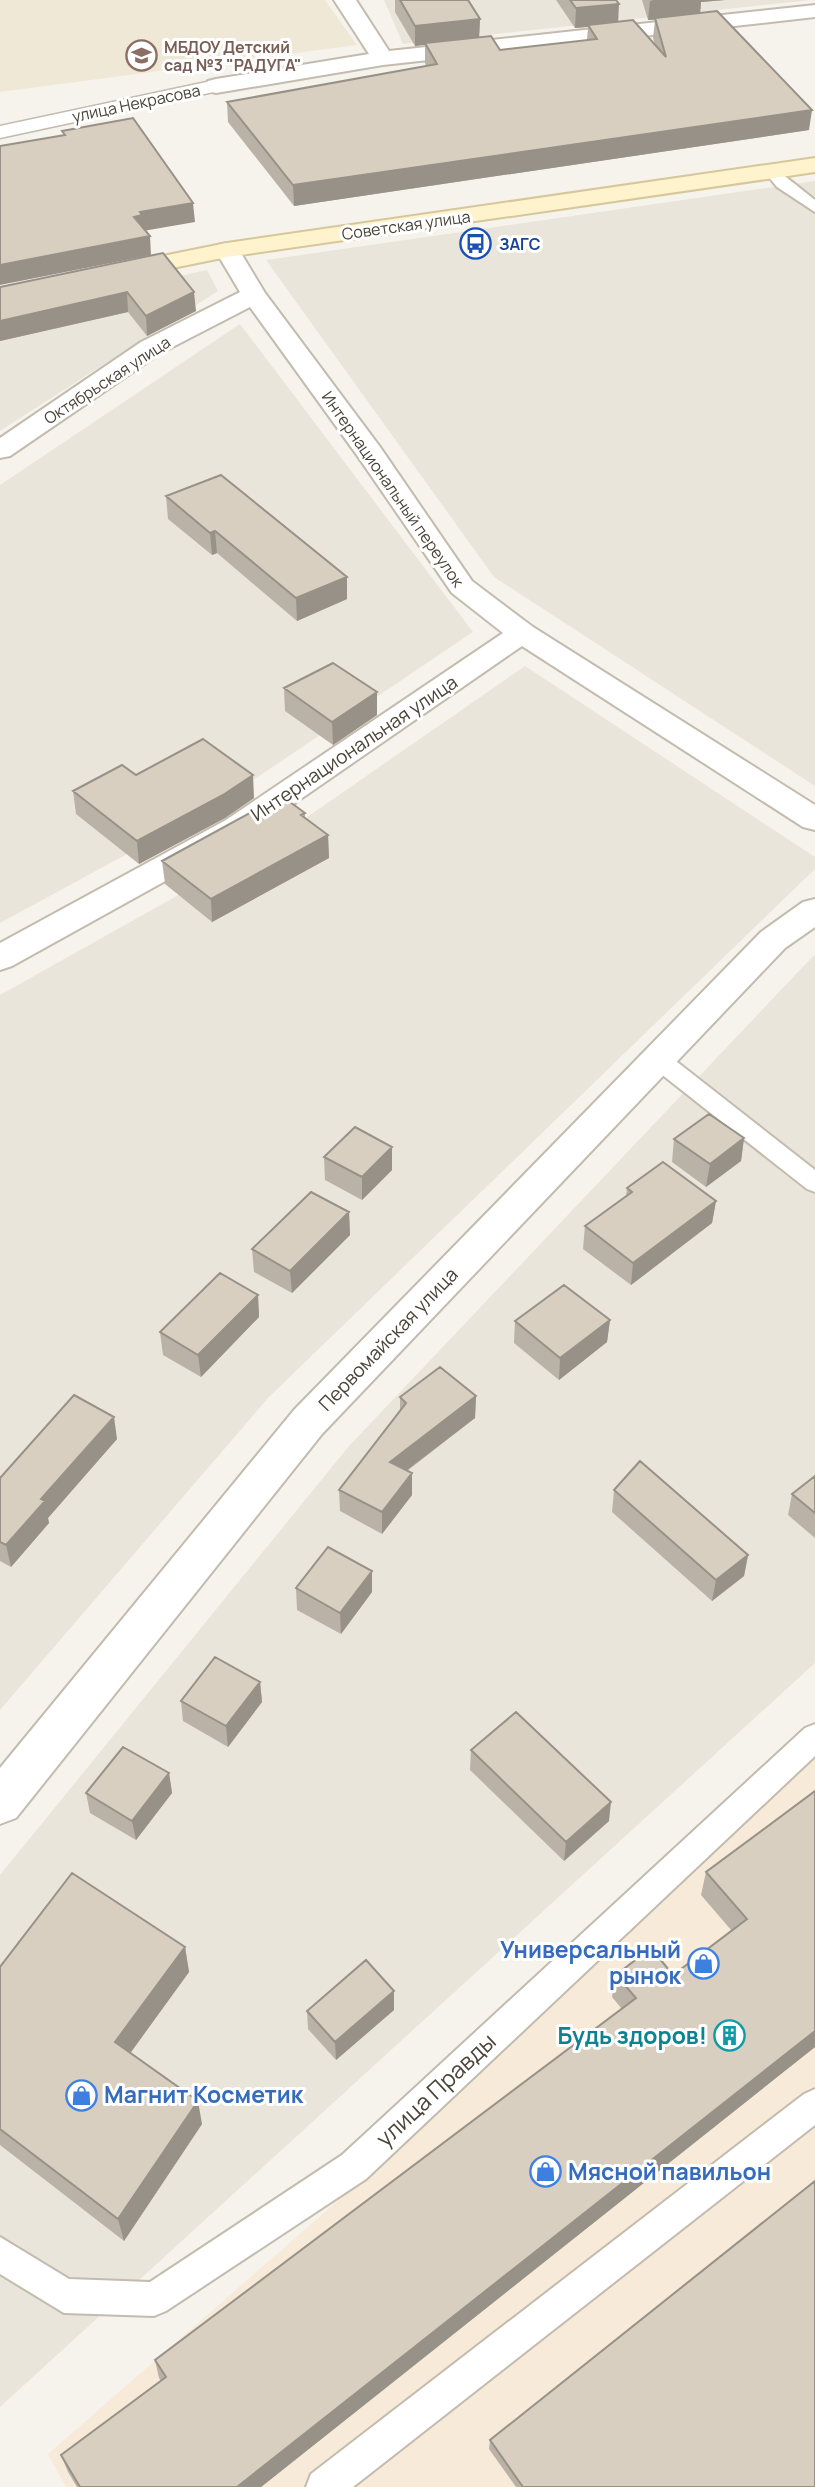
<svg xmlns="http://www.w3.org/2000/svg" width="815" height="2487" font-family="Manrope,sans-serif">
<rect width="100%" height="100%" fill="#f6f3ec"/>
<path fill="#eae5da" d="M 384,0 L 811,0 L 403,44 Z
M 815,181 L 815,786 L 494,577 L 266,260 Z
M 207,270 L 218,291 L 0,431 L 0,315 Z
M 240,324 L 473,632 L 210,809 L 0,923 L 0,485 Z
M 525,666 L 815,857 L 815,869 L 268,1398 L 0,1710 L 0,995 L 264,847 Z
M 815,954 L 815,1663 L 0,2407 L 0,1875 L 349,1446 Z"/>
<path fill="#f7ead8" d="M 815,1755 L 815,2487 L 66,2487 L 48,2454 L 373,2170 Z"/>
<path fill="#efe8d6" d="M 0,0 L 325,0 L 357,45 L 0,92 Z"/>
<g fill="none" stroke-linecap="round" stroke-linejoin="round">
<defs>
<path id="service" d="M 771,167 C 777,169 806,193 815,200 L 815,212 L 777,187 L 764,171 Z
M 659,1052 L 667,1054 L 815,1170 L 815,1192 L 807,1189 L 651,1066 L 648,1060 L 651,1054 Z
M 815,1724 L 815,1756 L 366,2179 L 166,2311 L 154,2316 L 64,2313 L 0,2274 L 0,2237 L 69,2279 L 150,2282 L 342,2155 L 805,1728 Z
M 815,2089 L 815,2125 L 353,2487 L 306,2487 L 311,2474 L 804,2094 Z"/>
<path id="pedestrian" d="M 216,80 L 223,82 L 226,86 L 223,90 L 0,138 L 0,126 Z"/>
<path id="minor" d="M 334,0 L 356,0 L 389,51 L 815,5 L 815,17 L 383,65 L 216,93 L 208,91 L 205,86 L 208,81 L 216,79 L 369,54 Z
M 227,243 L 236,245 L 265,293 L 380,447 L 472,581 L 533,627 L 815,805 L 815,830 L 803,827 L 522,646 L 250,834 L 12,966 L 0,970 L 0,943 L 226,820 L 503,633 L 452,593 L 359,458 L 250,307 L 159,354 L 10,456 L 0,458 L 0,438 L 141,342 L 240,292 L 215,250 L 218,245 Z
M 815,899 L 815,927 L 785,948 L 322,1434 L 16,1818 L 0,1824 L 0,1768 L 294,1410 L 761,932 L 803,902 Z"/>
<path id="secondary" d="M 815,158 L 815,172 L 227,257 L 118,279 L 109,277 L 106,272 L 109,267 L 118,265 L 227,243 Z"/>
</defs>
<use href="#service" stroke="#c2bbae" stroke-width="4"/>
<use href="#pedestrian" stroke="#c2bbae" stroke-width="3"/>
<use href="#minor" stroke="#c2bbae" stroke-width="4"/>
<use href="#secondary" stroke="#d6c79b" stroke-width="4"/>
<use href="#service" fill="#fff" fill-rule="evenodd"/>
<use href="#pedestrian" fill="#fff" fill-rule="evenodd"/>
<use href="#minor" fill="#fff" fill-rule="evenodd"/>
<use href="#secondary" fill="#fff3cd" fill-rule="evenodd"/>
</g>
<path fill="#bab2a6" d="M 395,0 L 468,0 L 480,19 L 479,37 L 500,50 L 587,40 L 588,27 L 575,28 L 556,0 L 616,0 L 618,22 L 655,45 L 653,38 L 655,20 L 648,20 L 642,0 L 725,0 L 701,2 L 700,13 L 809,130 L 294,206 L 228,122 L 227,102 L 426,66 L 425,63 L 425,44 L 415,46 L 395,12 Z
M 163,253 L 196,311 L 147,336 L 128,312 L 0,341 L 0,287 Z
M 166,496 L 347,577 L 347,599 L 297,621 L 217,553 L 212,555 L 168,519 Z
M 284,688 L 377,715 L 333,745 L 285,711 Z
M 136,775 L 254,798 L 225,818 L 139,864 L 76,814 L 73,791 Z
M 305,813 L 305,818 L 328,835 L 329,858 L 212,922 L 165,884 L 162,861 Z
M 744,1138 L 741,1161 L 706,1187 L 672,1162 L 674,1139 Z
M 324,1157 L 392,1170 L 362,1200 L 325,1180 Z
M 627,1188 L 716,1201 L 712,1223 L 631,1285 L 583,1249 L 585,1226 L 626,1196 Z
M 349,1212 L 350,1235 L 292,1293 L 254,1272 L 252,1249 Z
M 258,1295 L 259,1317 L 201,1377 L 163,1355 L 160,1332 Z
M 610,1320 L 607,1342 L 559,1380 L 514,1343 L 515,1321 Z
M 476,1396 L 475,1418 L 407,1471 L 412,1495 L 382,1534 L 340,1511 L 339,1490 L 400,1412 L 400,1397 Z
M 117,1439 L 48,1518 L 49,1523 L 11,1567 L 0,1561 L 0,1478 Z
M 815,1476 L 815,1538 L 788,1515 L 792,1494 Z
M 614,1490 L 748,1555 L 744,1576 L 712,1601 L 612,1512 Z
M 296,1588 L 372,1592 L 341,1634 L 297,1610 Z
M 260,1682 L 262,1702 L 228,1747 L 183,1721 L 181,1701 Z
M 471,1750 L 609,1821 L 564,1861 L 470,1770 Z
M 169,1773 L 172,1793 L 136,1840 L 90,1813 L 86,1793 Z
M 815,1791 L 815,2047 L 261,2487 L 77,2487 L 68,2472 L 61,2455 L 161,2381 L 159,2378 L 155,2360 L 622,2009 L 612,1997 L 616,1975 L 673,1975 L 732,1931 L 701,1895 L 706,1872 Z
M 185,1947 L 189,1972 L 130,2053 L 202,2124 L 124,2241 L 0,2145 L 0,1967 Z
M 394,2010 L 336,2060 L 308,2029 L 307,2011 Z
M 490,2440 L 815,2487 L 516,2487 L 489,2449 Z"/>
<path fill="#979187" d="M 654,0 L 725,0 L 701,2 L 700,15 L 648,20 L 650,1 Z
M 619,4 L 618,24 L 575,28 L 576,8 Z
M 480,19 L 479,39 L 415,46 L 415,26 Z
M 812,110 L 809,130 L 294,206 L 293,185 Z
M 193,203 L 195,222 L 143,231 L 134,217 L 140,212 Z
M 150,236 L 151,255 L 0,285 L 0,265 Z
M 127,292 L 128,312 L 0,341 L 0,321 Z
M 194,292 L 196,311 L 147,336 L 146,316 Z
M 215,531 L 217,553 L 212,555 L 210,533 Z
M 347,577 L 347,599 L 297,621 L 296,598 Z
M 377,692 L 377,715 L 333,745 L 332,722 Z
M 253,775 L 254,798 L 225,818 L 139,864 L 137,841 Z
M 328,835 L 329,858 L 212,922 L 211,899 Z
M 744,1138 L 741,1161 L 706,1187 L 710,1164 Z
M 392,1147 L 392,1170 L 362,1200 L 362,1177 Z
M 716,1201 L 712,1223 L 631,1285 L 633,1263 Z
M 349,1212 L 350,1235 L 292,1293 L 290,1271 Z
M 258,1295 L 259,1317 L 201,1377 L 198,1355 Z
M 610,1320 L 607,1342 L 559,1380 L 560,1358 Z
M 476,1396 L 475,1418 L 390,1483 L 390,1462 Z
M 114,1417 L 117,1439 L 48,1518 L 49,1523 L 11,1567 L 6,1545 L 41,1499 Z
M 412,1473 L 412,1495 L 382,1534 L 382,1512 Z
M 748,1555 L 744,1576 L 712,1601 L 716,1580 Z
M 372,1571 L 372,1592 L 341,1634 L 340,1613 Z
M 260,1682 L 262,1702 L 228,1747 L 226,1726 Z
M 169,1773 L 172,1793 L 136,1840 L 132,1821 Z
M 611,1802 L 609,1821 L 564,1861 L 566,1842 Z
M 185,1947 L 189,1972 L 121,2066 L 115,2042 Z
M 394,1991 L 394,2010 L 336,2060 L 335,2042 Z
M 815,2031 L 815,2047 L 261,2487 L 237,2487 Z
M 198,2101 L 202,2124 L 124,2241 L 118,2219 Z"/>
<path fill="#d8cfc1" stroke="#979187" stroke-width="2" d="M 400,0 L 468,0 L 480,19 L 415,26 Z
M 570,0 L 616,0 L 619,4 L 576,8 Z
M 717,11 L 812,110 L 293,185 L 227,102 L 437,64 L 425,43 L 491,36 L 500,50 L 597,39 L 588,25 L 633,20 L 666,57 L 655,18 Z
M 133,118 L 193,203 L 140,212 L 142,215 L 134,217 L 150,236 L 0,265 L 0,146 L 65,135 L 62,131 Z
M 163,253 L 194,292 L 146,316 L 127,292 L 0,321 L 0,287 Z
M 221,475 L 347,577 L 296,598 L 215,531 L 210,533 L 166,496 Z
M 333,663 L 377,692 L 332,722 L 284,688 Z
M 203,739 L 253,775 L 223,795 L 137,841 L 73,791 L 122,765 L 136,775 Z
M 279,794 L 305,813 L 301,815 L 328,835 L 211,899 L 162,861 L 250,813 Z
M 709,1114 L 744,1138 L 710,1164 L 674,1139 Z
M 355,1127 L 392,1147 L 362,1177 L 324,1157 Z
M 663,1162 L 716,1201 L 633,1263 L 585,1226 L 632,1192 L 627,1188 Z
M 311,1192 L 349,1212 L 290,1271 L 252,1249 Z
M 220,1273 L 258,1295 L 198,1355 L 160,1332 Z
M 564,1285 L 610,1320 L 560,1358 L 515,1321 Z
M 440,1367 L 476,1396 L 390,1462 L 412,1473 L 382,1512 L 339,1490 L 406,1403 L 400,1397 Z
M 74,1395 L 114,1417 L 41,1499 L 45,1501 L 6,1545 L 0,1542 L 0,1478 Z
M 640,1461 L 748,1555 L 716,1580 L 614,1490 Z
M 815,1476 L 815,1513 L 792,1494 Z
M 328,1547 L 372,1571 L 340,1613 L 296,1588 Z
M 215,1657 L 260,1682 L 226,1726 L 181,1701 Z
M 516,1712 L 611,1802 L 566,1842 L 471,1750 Z
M 123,1747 L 169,1773 L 132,1821 L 86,1793 Z
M 815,1791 L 815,2031 L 237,2487 L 80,2487 L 61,2455 L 166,2377 L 155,2360 L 636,1998 L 616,1975 L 651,1948 L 673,1975 L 747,1919 L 706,1872 Z
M 72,1873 L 185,1947 L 115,2042 L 198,2101 L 118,2219 L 0,2129 L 0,1967 Z
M 366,1960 L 394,1991 L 335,2042 L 307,2011 Z
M 815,2181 L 815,2487 L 523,2487 L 490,2440 Z"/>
<defs>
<symbol id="school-ring" viewBox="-11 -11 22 22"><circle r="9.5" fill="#fff" stroke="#8d6e63" stroke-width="1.5"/><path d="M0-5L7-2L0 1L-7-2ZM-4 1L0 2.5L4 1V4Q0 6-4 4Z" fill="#8d6e63"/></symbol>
<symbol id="bus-ring" viewBox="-11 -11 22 22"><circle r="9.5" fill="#fff" stroke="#1a4fb4" stroke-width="1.5"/><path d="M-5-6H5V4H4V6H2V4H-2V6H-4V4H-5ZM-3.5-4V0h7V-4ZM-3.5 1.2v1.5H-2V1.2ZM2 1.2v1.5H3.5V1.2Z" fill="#1a4fb4"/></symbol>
<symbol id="shop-ring" viewBox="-11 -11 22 22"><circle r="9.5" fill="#fff" stroke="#3f7fe0" stroke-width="1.5"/><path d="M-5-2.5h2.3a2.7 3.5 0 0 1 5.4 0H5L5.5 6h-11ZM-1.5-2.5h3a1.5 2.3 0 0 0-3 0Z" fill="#3f7fe0"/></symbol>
<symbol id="building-ring" viewBox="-11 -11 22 22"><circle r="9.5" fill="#fff" stroke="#0f9aa8" stroke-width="1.5"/><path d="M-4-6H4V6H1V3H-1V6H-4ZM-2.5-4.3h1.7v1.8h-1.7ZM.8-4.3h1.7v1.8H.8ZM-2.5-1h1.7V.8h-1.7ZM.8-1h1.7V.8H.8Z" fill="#0f9aa8"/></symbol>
</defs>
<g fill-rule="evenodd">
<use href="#school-ring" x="124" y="38" width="35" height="35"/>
<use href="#bus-ring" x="458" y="226" width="35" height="35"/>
<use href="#shop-ring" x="686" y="1946" width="35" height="35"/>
<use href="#building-ring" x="712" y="2018" width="35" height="35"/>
<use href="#shop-ring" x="64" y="2078" width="35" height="35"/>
<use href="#shop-ring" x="528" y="2154" width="35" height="35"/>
</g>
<g text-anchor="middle" stroke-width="6" stroke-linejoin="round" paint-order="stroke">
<g font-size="16" font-weight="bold" fill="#785e54" stroke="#fff" text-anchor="start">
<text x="164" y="53">МБДОУ Детский<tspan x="164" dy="18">сад №3 "РАДУГА"</tspan></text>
</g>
<g font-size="16" fill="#4b4439" stroke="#fff">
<text transform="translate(136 103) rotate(-12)" y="6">улица Некрасова</text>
<text transform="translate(406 225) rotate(-8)" y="6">Советская улица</text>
<text transform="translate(107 380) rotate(-33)" y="6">Октябрьская улица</text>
<text transform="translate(393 489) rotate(55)" y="6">Интернациональный переулок</text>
</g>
<g font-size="16" font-weight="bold" fill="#164399" stroke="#fff" text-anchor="start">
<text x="499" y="250">ЗАГС</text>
</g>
<g font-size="19" fill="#4b4439" stroke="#fff">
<text transform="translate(354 748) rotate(-34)" y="7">Интернациональная улица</text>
<text transform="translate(388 1339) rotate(-46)" y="7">Первомайская улица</text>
</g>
<g font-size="23" font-weight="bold" fill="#366cbe" stroke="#fff" text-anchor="start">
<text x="681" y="1958" text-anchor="end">Универсальный<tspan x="681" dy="26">рынок</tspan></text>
<text x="104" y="2103">Магнит Косметик</text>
<text x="568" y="2180">Мясной павильон</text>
</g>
<g font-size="23" font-weight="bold" fill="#0d838f" stroke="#fff" text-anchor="end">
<text x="707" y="2044">Будь здоров!</text>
</g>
<g font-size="23" fill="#4b4439" stroke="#fff">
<text transform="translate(436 2090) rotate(-43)" y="8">улица Правды</text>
</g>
</g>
</svg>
